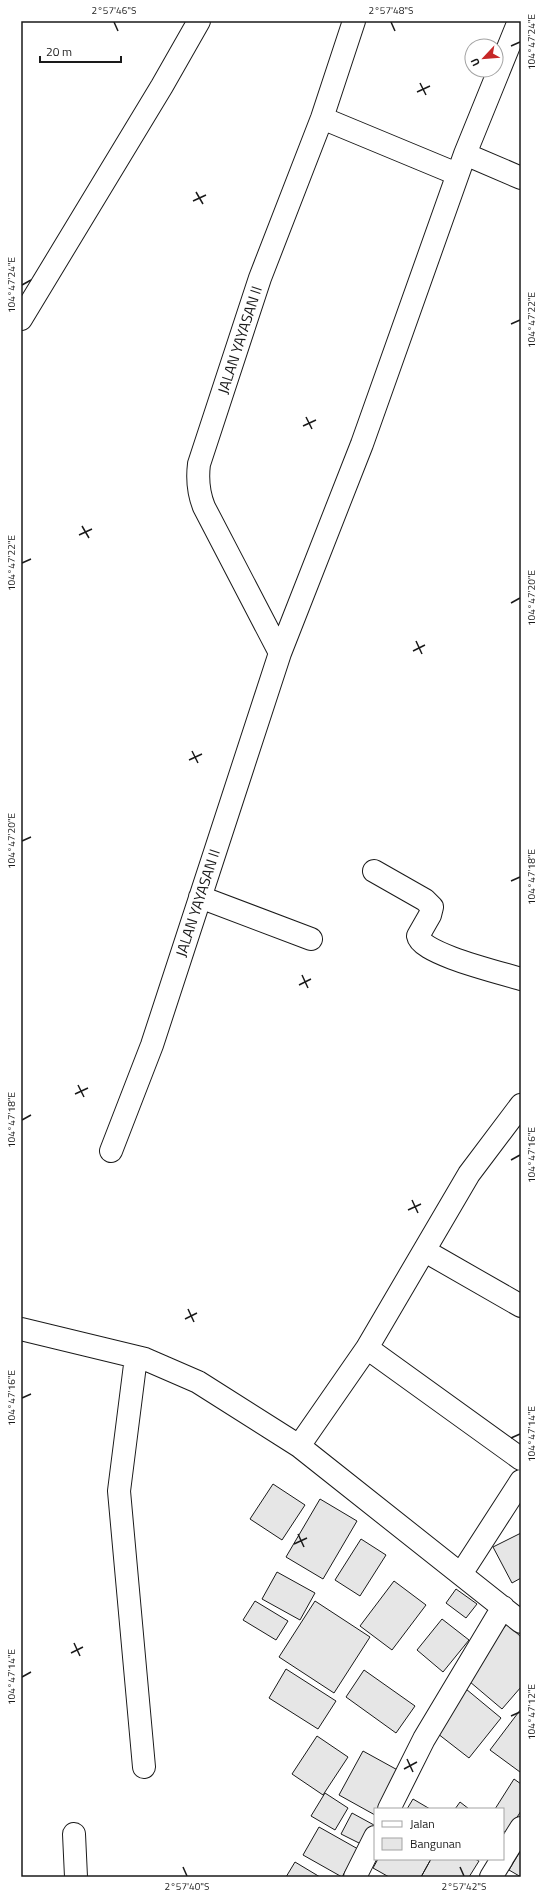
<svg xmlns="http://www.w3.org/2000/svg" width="542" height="1898" font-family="'Titillium Web',sans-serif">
<rect width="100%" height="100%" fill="#fff"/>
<path fill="#e6e6e6" stroke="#1a1a1a" d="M 273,1484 L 305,1505 L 282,1540 L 250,1519 Z
M 320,1499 L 357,1521 L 323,1579 L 286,1557 Z
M 521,1533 L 521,1578 L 512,1583 L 493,1547 Z
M 361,1539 L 386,1555 L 360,1596 L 335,1580 Z
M 277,1572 L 315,1593 L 300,1620 L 262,1599 Z
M 394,1581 L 426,1605 L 392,1650 L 360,1626 Z
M 456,1589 L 477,1604 L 466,1618 L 446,1603 Z
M 255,1601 L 288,1621 L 276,1640 L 243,1620 Z
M 315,1601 L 370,1637 L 334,1693 L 279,1657 Z
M 442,1619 L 469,1640 L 443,1672 L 417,1650 Z
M 507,1624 L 521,1637 L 521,1687 L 502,1709 L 463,1676 Z
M 286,1669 L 336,1701 L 318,1729 L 269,1698 Z
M 364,1670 L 415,1706 L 396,1733 L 346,1697 Z
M 466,1689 L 501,1718 L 469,1758 L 433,1730 Z
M 521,1709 L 521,1771 L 520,1772 L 490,1750 Z
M 317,1736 L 348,1757 L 323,1795 L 292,1774 Z
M 363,1751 L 403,1773 L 383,1809 L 375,1809 L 375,1815 L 339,1795 Z
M 514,1779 L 521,1784 L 521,1811 L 507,1833 L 503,1831 L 503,1809 L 495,1809 Z
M 325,1793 L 348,1808 L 335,1830 L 311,1816 Z
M 413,1799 L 430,1809 L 407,1809 Z
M 460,1802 L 469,1809 L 455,1809 Z
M 352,1813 L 374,1825 L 363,1845 L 341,1834 Z
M 319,1827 L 358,1849 L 342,1877 L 303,1855 Z
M 521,1850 L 521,1877 L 509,1870 Z
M 378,1859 L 431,1859 L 421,1877 L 389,1877 L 373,1868 Z
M 431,1859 L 475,1859 L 479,1861 L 469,1877 L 421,1877 Z
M 295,1862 L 320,1877 L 286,1877 Z"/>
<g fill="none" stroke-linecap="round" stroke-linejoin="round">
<defs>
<path id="street" d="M 322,118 L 457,174
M 465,154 L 521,178
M 21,319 L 162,86 L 199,21
M 280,653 L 204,507 C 198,492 197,480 199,464 L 260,278 L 322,118 L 354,21
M 374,871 L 425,900 L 432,907 L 430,915 L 418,936 C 421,954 502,973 521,979
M 200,897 L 311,939
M 111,1151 L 152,1045 L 280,653 L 362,444 L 465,154 L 519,21
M 425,1251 L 521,1306
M 21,1329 L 145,1359 L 198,1382 L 299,1446 L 521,1622
M 367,1348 L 521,1459
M 136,1357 L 119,1491 L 144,1767
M 299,1446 L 367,1348 L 469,1174 L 521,1105
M 461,1574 L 521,1481
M 389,1809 L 424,1739 L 503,1607
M 74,1834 L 76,1877
M 503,1857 L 521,1828
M 355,1877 L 375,1837
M 491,1877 L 502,1859"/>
</defs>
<use href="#street" stroke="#1a1a1a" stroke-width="24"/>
<use href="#street" stroke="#fff" stroke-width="22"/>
</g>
<path fill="none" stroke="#1a1a1a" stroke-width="1.5" d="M 114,22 L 118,31M 391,22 L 395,31M 511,46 L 520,42M 420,83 L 426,95M 417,92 L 430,86M 196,192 L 203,204M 193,201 L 206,195M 22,285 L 31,280M 511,324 L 520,320M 306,417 L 312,429M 303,426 L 316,420M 82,526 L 89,538M 79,535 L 92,529M 22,563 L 31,559M 511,603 L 520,598M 416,641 L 422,654M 413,651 L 425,645M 192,751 L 198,763M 189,760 L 202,754M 22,841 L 31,837M 511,881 L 520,877M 302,975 L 308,988M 299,985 L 311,979M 78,1085 L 84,1097M 75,1094 L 88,1088M 22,1120 L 31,1115M 511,1160 L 520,1155M 412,1200 L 418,1213M 408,1210 L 421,1204M 188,1309 L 194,1322M 185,1319 L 197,1313M 22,1398 L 31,1394M 511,1438 L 520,1434M 298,1534 L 304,1547M 294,1544 L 307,1538M 74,1643 L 80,1656M 71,1653 L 83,1647M 22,1677 L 31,1672M 511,1716 L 520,1712M 407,1759 L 413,1772M 404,1769 L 417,1762M 183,1867 L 187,1876M 460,1867 L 464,1876"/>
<g text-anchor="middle" stroke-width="3" stroke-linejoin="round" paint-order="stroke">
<g font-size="15" fill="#1a1a1a" stroke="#fff">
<text transform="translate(240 340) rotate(-72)" y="5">JALAN YAYASAN II</text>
<text transform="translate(198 903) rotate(-72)" y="5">JALAN YAYASAN II</text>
</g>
</g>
<rect width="542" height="1898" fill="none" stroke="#ffffff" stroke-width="44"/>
<rect x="374" y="1808" width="130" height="52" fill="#ffffff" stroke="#a3a3a3"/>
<rect x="382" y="1821" width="20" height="6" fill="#ffffff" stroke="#a3a3a3"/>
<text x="410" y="1828" font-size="12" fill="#1a1a1a">Jalan</text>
<rect x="382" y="1838" width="20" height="12" fill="#e6e6e6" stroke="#a3a3a3"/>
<text x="410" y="1848" font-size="12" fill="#1a1a1a">Bangunan</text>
<g transform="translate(484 58) rotate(244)"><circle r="19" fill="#ffffff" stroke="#a3a3a3"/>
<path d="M0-3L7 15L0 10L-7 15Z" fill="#c62828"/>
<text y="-6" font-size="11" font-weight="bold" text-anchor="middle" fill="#1a1a1a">U</text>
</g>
<path d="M40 56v6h81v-6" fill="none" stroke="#1a1a1a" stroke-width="2"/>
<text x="46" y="56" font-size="12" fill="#1a1a1a" stroke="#ffffff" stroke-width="3" paint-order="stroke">20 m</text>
<rect x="22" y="22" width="498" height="1854" fill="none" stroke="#1a1a1a" stroke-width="1.5"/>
<g font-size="10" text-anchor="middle" fill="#1a1a1a">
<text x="114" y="14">2°57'46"S</text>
<text x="391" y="14">2°57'48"S</text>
<text transform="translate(531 42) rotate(-90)" y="4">104°47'24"E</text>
<text transform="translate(11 285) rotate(-90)" y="4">104°47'24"E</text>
<text transform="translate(531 320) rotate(-90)" y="4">104°47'22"E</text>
<text transform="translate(11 563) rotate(-90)" y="4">104°47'22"E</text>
<text transform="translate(531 598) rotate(-90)" y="4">104°47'20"E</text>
<text transform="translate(11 841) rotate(-90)" y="4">104°47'20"E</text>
<text transform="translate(531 877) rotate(-90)" y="4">104°47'18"E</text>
<text transform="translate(11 1120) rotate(-90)" y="4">104°47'18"E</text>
<text transform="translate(531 1155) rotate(-90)" y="4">104°47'16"E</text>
<text transform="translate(11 1398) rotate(-90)" y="4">104°47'16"E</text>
<text transform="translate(531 1434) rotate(-90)" y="4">104°47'14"E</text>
<text transform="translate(11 1677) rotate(-90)" y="4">104°47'14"E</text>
<text transform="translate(531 1712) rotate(-90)" y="4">104°47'12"E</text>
<text x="187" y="1890">2°57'40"S</text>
<text x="464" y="1890">2°57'42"S</text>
</g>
</svg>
